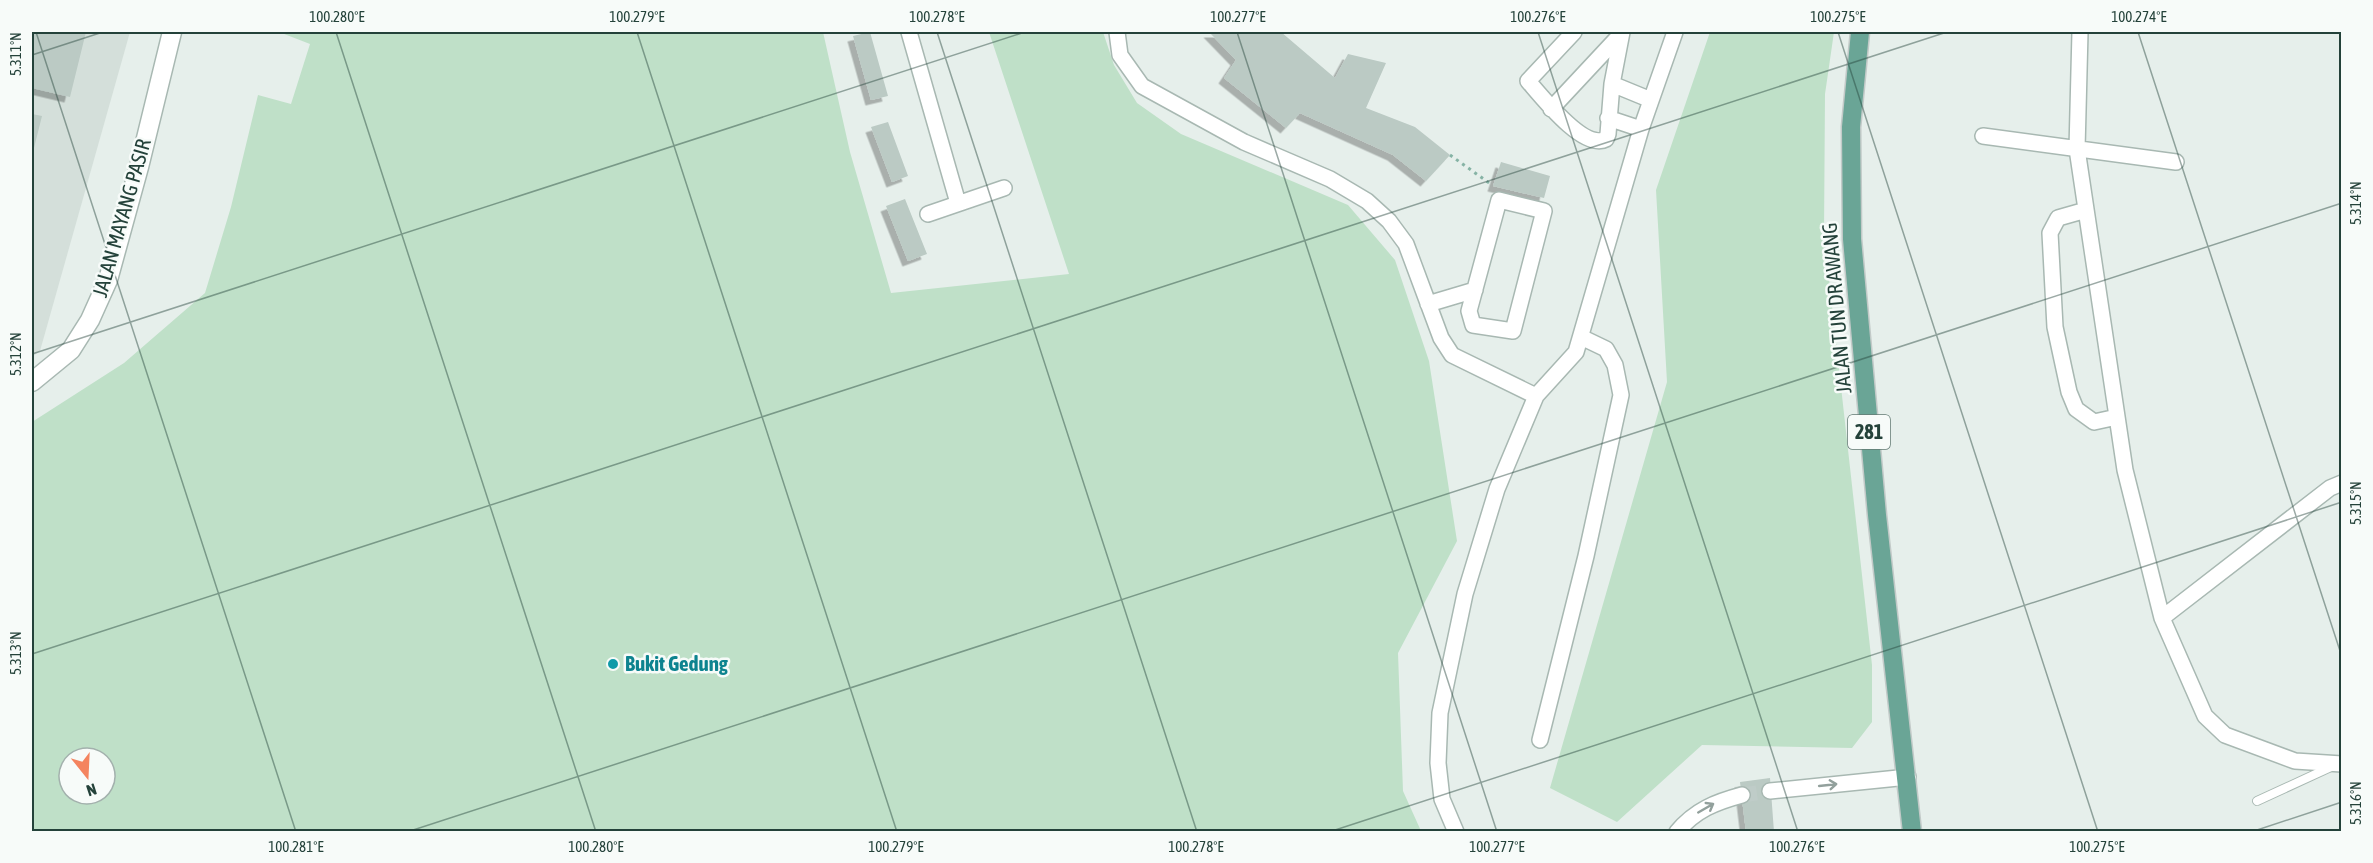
<svg xmlns="http://www.w3.org/2000/svg" width="2373" height="863" font-family="'Asap Condensed',sans-serif">
<defs>
<filter id="shadow"><feDropShadow dx="-5.5" dy="5.5" stdDeviation="0" flood-color="#0004"/></filter>
</defs>
<rect width="100%" height="100%" fill="#e6efeb"/>
<path fill="#d4dfda" d="M 32,32 L 130,32 L 40,351 L 32,357 Z"/>
<path fill="#bfe0c8" fill-rule="evenodd" d="M 279,32 L 823,32 L 850,152 L 891,293 L 1069,274 L 989,32 L 1103,32 L 1114,65 L 1137,103 L 1181,134 L 1348,205 L 1395,260 L 1429,361 L 1457,541 L 1398,653 L 1403,791 L 1421,831 L 32,831 L 32,422 L 124,363 L 205,293 L 231,207 L 258,95 L 291,104 L 310,44 ZM 69,758 L 105,758 L 105,794 L 69,794 Z
M 1710,32 L 1834,32 L 1825,94 L 1824,234 L 1872,665 L 1872,722 L 1852,748 L 1702,745 L 1617,822 L 1550,788 L 1667,382 L 1656,190 Z"/>
<path fill="#bbcac4" filter="url(#shadow)" d="M 32,32 L 86,32 L 70,97 L 32,88 Z
M 870,32 L 888,96 L 871,100 L 853,36 Z
M 1209,32 L 1281,32 L 1335,78 L 1348,54 L 1386,63 L 1366,108 L 1415,127 L 1450,155 L 1426,181 L 1393,155 L 1300,113 L 1286,128 L 1224,78 L 1236,60 Z
M 32,114 L 42,116 L 32,156 Z
M 888,122 L 908,176 L 892,182 L 871,127 Z
M 1501,162 L 1550,176 L 1544,198 L 1493,186 Z
M 905,199 L 927,254 L 908,261 L 886,206 Z
M 1770,778 L 1774,832 L 1746,832 L 1740,782 Z"/>
<g fill="none" stroke-linecap="round" stroke-linejoin="round">
<path stroke="#bfccc8" stroke-width="15" stroke-dasharray="15 8" stroke-linecap="butt" d="M 1742,795 L 1770,791"/>
<defs>
<path id="service" d="M 2257,801 L 2333,766"/>
<path id="minor" d="M 909,32 L 958,203
M 1117,32 L 1120,55 L 1142,86 L 1244,142 L 1330,179 L 1367,201 L 1389,221 L 1406,244 L 1441,338 L 1452,355 L 1536,396
M 1574,32 L 1528,81 C 1542,97 1584,151 1606,139 L 1608,134 L 1612,84 L 1622,32
M 2080,32 L 2077,149 L 2125,470 L 2162,618 L 2205,716 L 2225,735 L 2295,761 L 2342,764
M 1612,84 L 1651,100
M 1551,109 L 1621,34
M 1608,118 L 1641,129
M 1983,136 L 2176,162
M 1499,200 L 1544,211 L 1513,331 L 1473,325 L 1469,311 Z
M 2086,210 L 2058,218 L 2050,233 L 2055,327 L 2069,392 L 2076,409 L 2094,422 L 2117,417
M 928,214 L 1004,188
M 1428,304 L 1475,290
M 2162,618 L 2330,488 L 2342,483
M 1540,740 L 1586,556 L 1621,395 L 1615,365 L 1606,349 L 1581,337
M 1770,791 L 1908,777
M 1456,832 L 1442,799 L 1438,763 L 1440,713 L 1465,594 L 1497,489 L 1536,396 L 1576,352 L 1641,129 L 1675,32
M 1677,832 C 1695,810 1716,802 1742,795"/>
<path id="tertiary" d="M 32,382 L 71,350 L 90,320 L 108,280 L 139,167 L 172,32"/>
<path id="primary" d="M 1860,32 L 1851,127 L 1852,239 L 1877,515 L 1912,832"/>
</defs>
<use href="#service" stroke="#a8b8b2" stroke-width="10"/>
<use href="#minor" stroke="#a8b8b2" stroke-width="18"/>
<use href="#tertiary" stroke="#a8b8b2" stroke-width="21"/>
<use href="#primary" stroke="#c2cac8" stroke-width="21"/>
<path stroke="#86b3a5" stroke-width="3" stroke-dasharray="3 4.5" stroke-linecap="butt" d="M 1450,155 L 1492,185"/>
<use href="#service" stroke="#fff" stroke-width="8"/>
<use href="#minor" stroke="#fff" stroke-width="15"/>
<use href="#tertiary" stroke="#fff" stroke-width="18"/>
<use href="#primary" stroke="#6aa596" stroke-width="18"/>
</g>
<defs><path id="oneway-shaft" d="M-6 0H5M1.5-3L5.5 0L1.5 3" fill="none" stroke-width="1.6" stroke-linecap="round" stroke-linejoin="round" transform="scale(1.5)"/></defs>
<g stroke="#92a09c">
<use href="#oneway-shaft" transform="translate(1828 785) rotate(-6)"/>
<use href="#oneway-shaft" transform="translate(1706 808) rotate(-30)"/>
</g>
<path fill="none" stroke="#24423a" stroke-width="1.5" stroke-opacity="0.45" d="M 36,32 L 296,832M 336,32 L 596,832M 637,32 L 897,832M 937,32 L 1197,832M 1237,32 L 1497,832M 1538,32 L 1798,832M 1838,32 L 2098,832M 2138,32 L 2342,657M 32,55 L 103,32M 32,354 L 1025,32M 32,654 L 1947,32M 407,832 L 2342,203M 1329,832 L 2342,502M 2251,832 L 2342,802"/>
<circle fill="#0f9aa8" stroke="#f7fbf9" stroke-width="2" cx="613" cy="664" r="6"/>
<g text-anchor="middle" stroke-width="5" stroke-linejoin="round" paint-order="stroke">
<rect fill="#f7fbf9" stroke="#637a73" stroke-width="1.5" x="1848" y="415" width="42" height="34" rx="4.5"/>
<g font-size="20" font-weight="bold" fill="#24423a">
<text x="1869" y="439">281</text>
</g>
<g font-size="21" fill="#24423a" stroke="#f7fbf9">
<text transform="translate(122 218) rotate(-74)" y="7">JALAN MAYANG PASIR</text>
<text transform="translate(1837 308) rotate(-95)" y="7">JALAN TUN DR AWANG</text>
</g>
<g font-size="21" font-weight="bold" fill="#0d838f" stroke="#f7fbf9" text-anchor="start">
<text x="625" y="671">Bukit Gedung</text>
</g>
</g>
<rect width="2373" height="863" fill="none" stroke="#f7fbf9" stroke-width="66"/>
<g transform="translate(87 776) rotate(162)"><circle r="28" fill="#f7fbf9" stroke="#a3b1ad" stroke-width="1.5"/>
<path d="M0-4.5L10 22L0 15L-10 22Z" fill="#f4845f"/>
<text y="-9" font-size="16" font-weight="bold" text-anchor="middle" fill="#24423a">N</text>
</g>
<rect x="33" y="33" width="2307" height="797" fill="none" stroke="#24423a" stroke-width="2"/>
<g font-size="15" text-anchor="middle" fill="#24423a">
<text x="337" y="22">100.280°E</text>
<text x="637" y="22">100.279°E</text>
<text x="937" y="22">100.278°E</text>
<text x="1238" y="22">100.277°E</text>
<text x="1538" y="22">100.276°E</text>
<text x="1838" y="22">100.275°E</text>
<text x="2139" y="22">100.274°E</text>
<text transform="translate(16 54) rotate(-90)" y="5">5.311°N</text>
<text transform="translate(2356 203) rotate(-90)" y="5">5.314°N</text>
<text transform="translate(16 354) rotate(-90)" y="5">5.312°N</text>
<text transform="translate(2356 503) rotate(-90)" y="5">5.315°N</text>
<text transform="translate(16 653) rotate(-90)" y="5">5.313°N</text>
<text transform="translate(2356 803) rotate(-90)" y="5">5.316°N</text>
<text x="296" y="852">100.281°E</text>
<text x="596" y="852">100.280°E</text>
<text x="896" y="852">100.279°E</text>
<text x="1196" y="852">100.278°E</text>
<text x="1497" y="852">100.277°E</text>
<text x="1797" y="852">100.276°E</text>
<text x="2097" y="852">100.275°E</text>
</g>
</svg>
